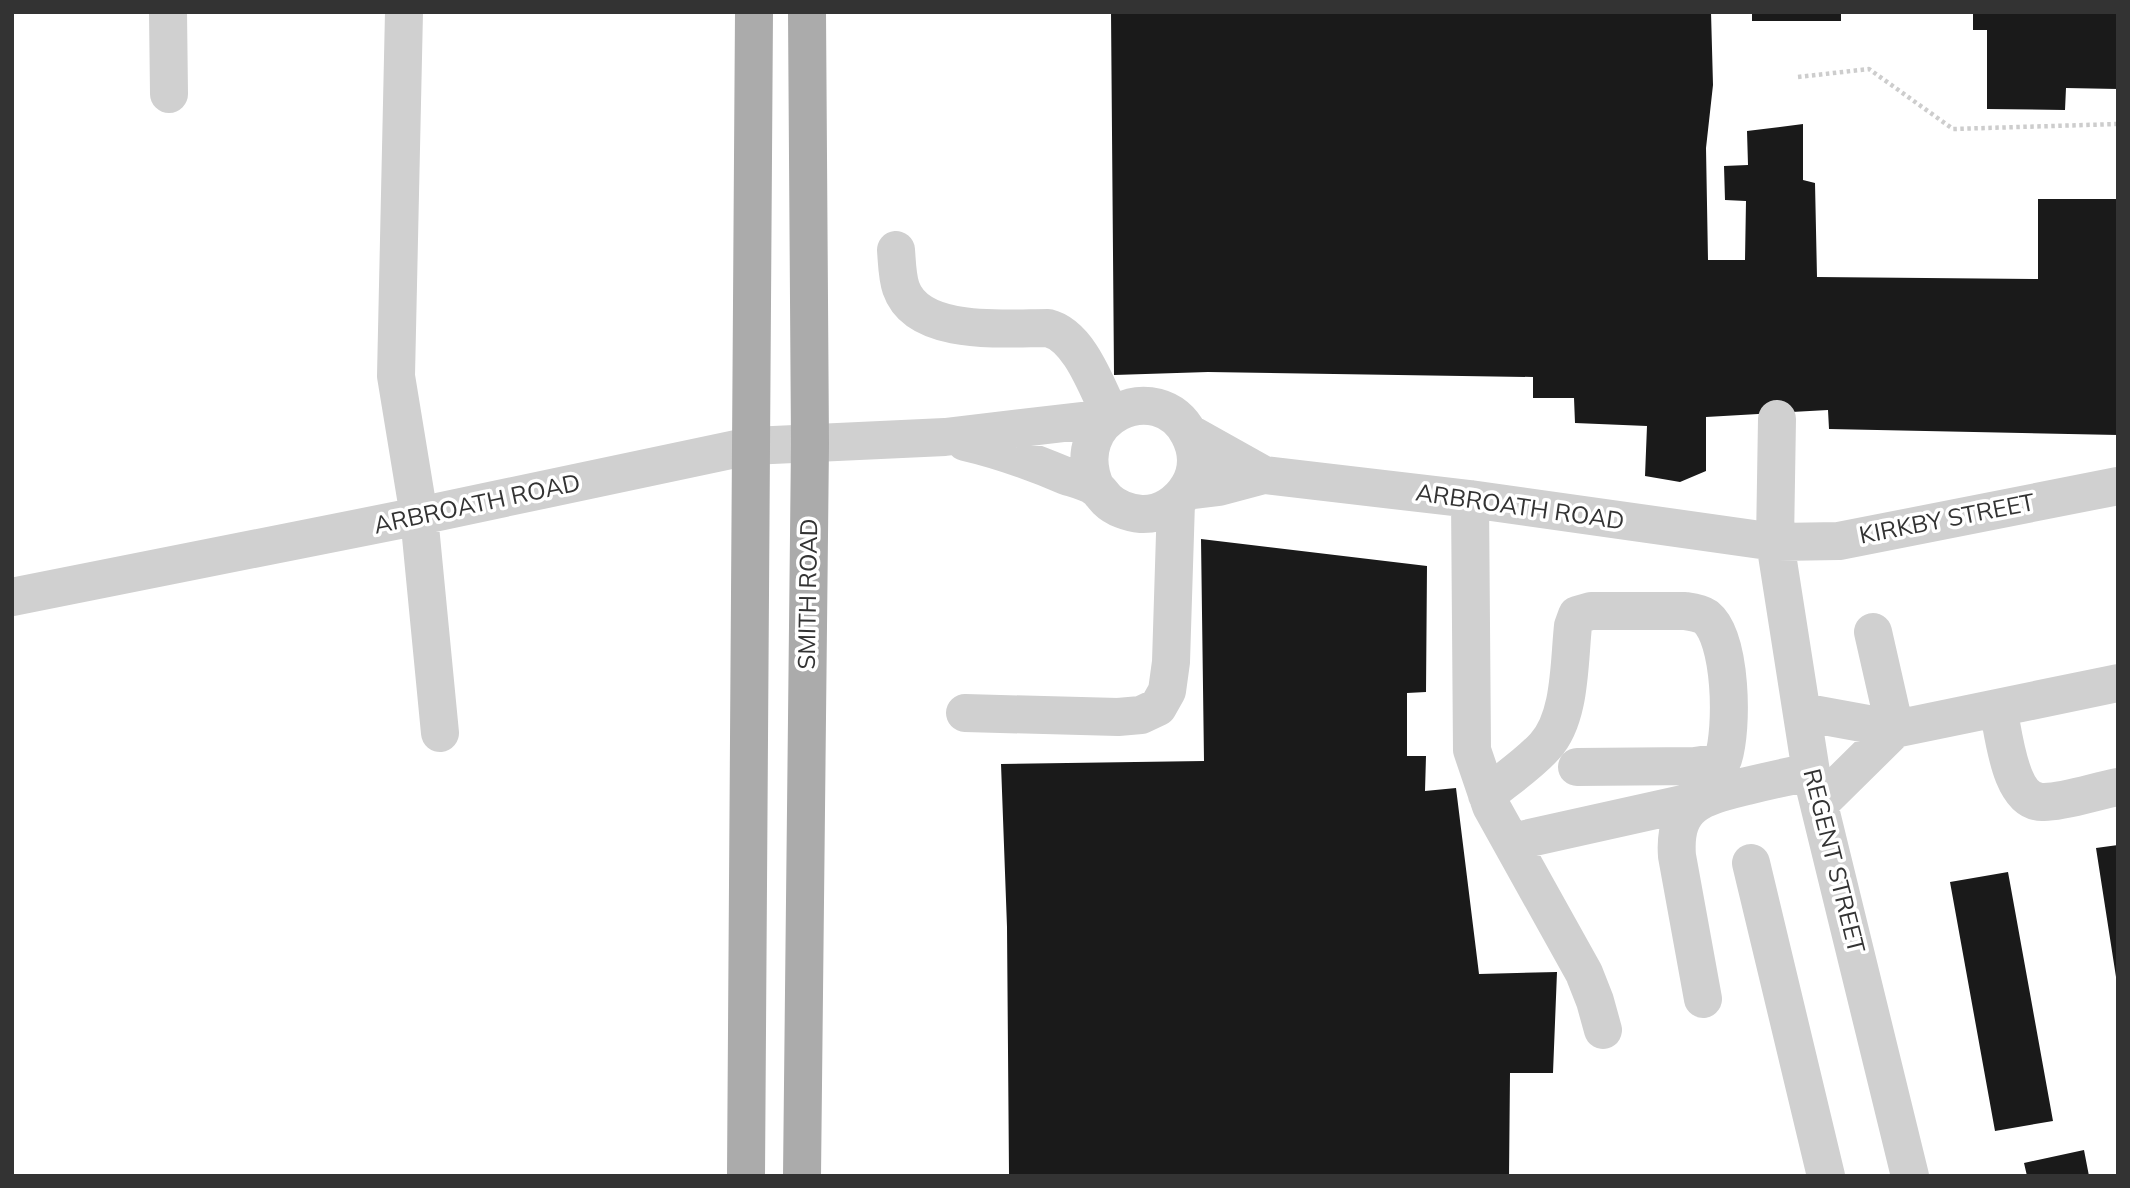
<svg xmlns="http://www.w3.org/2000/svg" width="2130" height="1188" font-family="Mulish,sans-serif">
<rect width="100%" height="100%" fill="#fff"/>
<path fill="#1a1a1a" d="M 1111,12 L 1711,12 L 1713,85 L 1706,148 L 1708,260 L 1745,260 L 1746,201 L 1725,200 L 1724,166 L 1748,165 L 1747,131 L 1803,124 L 1803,180 L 1815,183 L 1817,277 L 2038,279 L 2038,199 L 2118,199 L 2118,435 L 1829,429 L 1828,410 L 1706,417 L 1706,471 L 1680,482 L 1645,476 L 1647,426 L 1575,423 L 1574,398 L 1533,398 L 1533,377 L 1208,372 L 1114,375 Z
M 1752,12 L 1841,12 L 1841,21 L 1752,21 Z
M 1973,12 L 2118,12 L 2118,89 L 2066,88 L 2065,110 L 1987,109 L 1987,30 L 1973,30 Z
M 1201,539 L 1427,566 L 1426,692 L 1407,693 L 1407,756 L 1426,756 L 1425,791 L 1456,788 L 1479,974 L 1557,972 L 1553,1073 L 1510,1073 L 1509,1176 L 1009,1174 L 1007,927 L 1001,764 L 1204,761 Z
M 2118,845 L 2118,977 L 2116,977 L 2096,848 Z
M 2008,872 L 2053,1121 L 1995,1131 L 1950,882 Z
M 2084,1150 L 2089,1176 L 2027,1176 L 2024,1163 Z"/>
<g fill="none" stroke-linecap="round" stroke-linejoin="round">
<path stroke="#cdcdcd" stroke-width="4.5" stroke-dasharray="3.5 3.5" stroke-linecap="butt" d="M 1798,77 L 1869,69 L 1953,129 L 2118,124"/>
<path stroke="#d0d0d0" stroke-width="38" d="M 168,12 L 169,94
M 404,12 L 396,376 L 419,516 L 440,733
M 896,250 C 897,262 897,276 901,288 C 918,337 1005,328 1048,328 C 1080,336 1097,388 1111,416
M 1777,419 L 1775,542 L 1811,772 L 1910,1176
M 1189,433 L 1264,475 L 1470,499 L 1775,542 L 1839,541 L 2118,486
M 965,442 C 1000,450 1033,462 1066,476 C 1075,479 1088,482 1096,488 C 1100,491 1103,496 1107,500 C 1115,508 1129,513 1141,514 C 1161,515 1179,503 1189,486 C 1198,470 1198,451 1189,434 C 1158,375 1064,416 1096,488
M 1186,491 L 1219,487 L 1264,475
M 1470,499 L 1472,750 L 1491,806 L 1584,973 L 1595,1001 L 1603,1030
M 12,597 L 419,516 L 750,446 L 945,437 L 1107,418
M 1873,632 L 1895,729
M 1998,708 C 2004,733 2009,804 2044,802 C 2065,802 2096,791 2118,787
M 1802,712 L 1895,729 L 2118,683
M 965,713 L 1118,717 L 1141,715 L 1158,707 L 1167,691 L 1171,662 L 1176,502
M 1487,795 C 1506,779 1529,764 1545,746 C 1571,718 1569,662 1573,626 L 1577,615 L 1591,611 L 1685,611 C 1692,612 1700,613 1706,617 C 1732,638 1733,729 1723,759 L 1715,763 L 1695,766 L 1577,767
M 1819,804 L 1895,729
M 1512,842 L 1696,801
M 1751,863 L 1826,1176
M 1703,999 L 1677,856 C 1673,803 1703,797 1747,786 C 1768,781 1789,776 1811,772"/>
<path stroke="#ababab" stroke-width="38" d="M 746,1176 L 754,12
M 802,1176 L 810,444 L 807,12"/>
</g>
<g text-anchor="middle" stroke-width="7" stroke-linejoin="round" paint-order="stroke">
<g font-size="24" fill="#333" stroke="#fff">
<text transform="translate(477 504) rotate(-12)" y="8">ARBROATH ROAD</text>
<text transform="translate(1520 507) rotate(8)" y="8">ARBROATH ROAD</text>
<text transform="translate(1947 519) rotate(-11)" y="8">KIRKBY STREET</text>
<text transform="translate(808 594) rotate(-89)" y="8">SMITH ROAD</text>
<text transform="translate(1834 861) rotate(76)" y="8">REGENT STREET</text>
</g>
</g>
<rect width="2130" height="1188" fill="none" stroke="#333333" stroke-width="28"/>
</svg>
